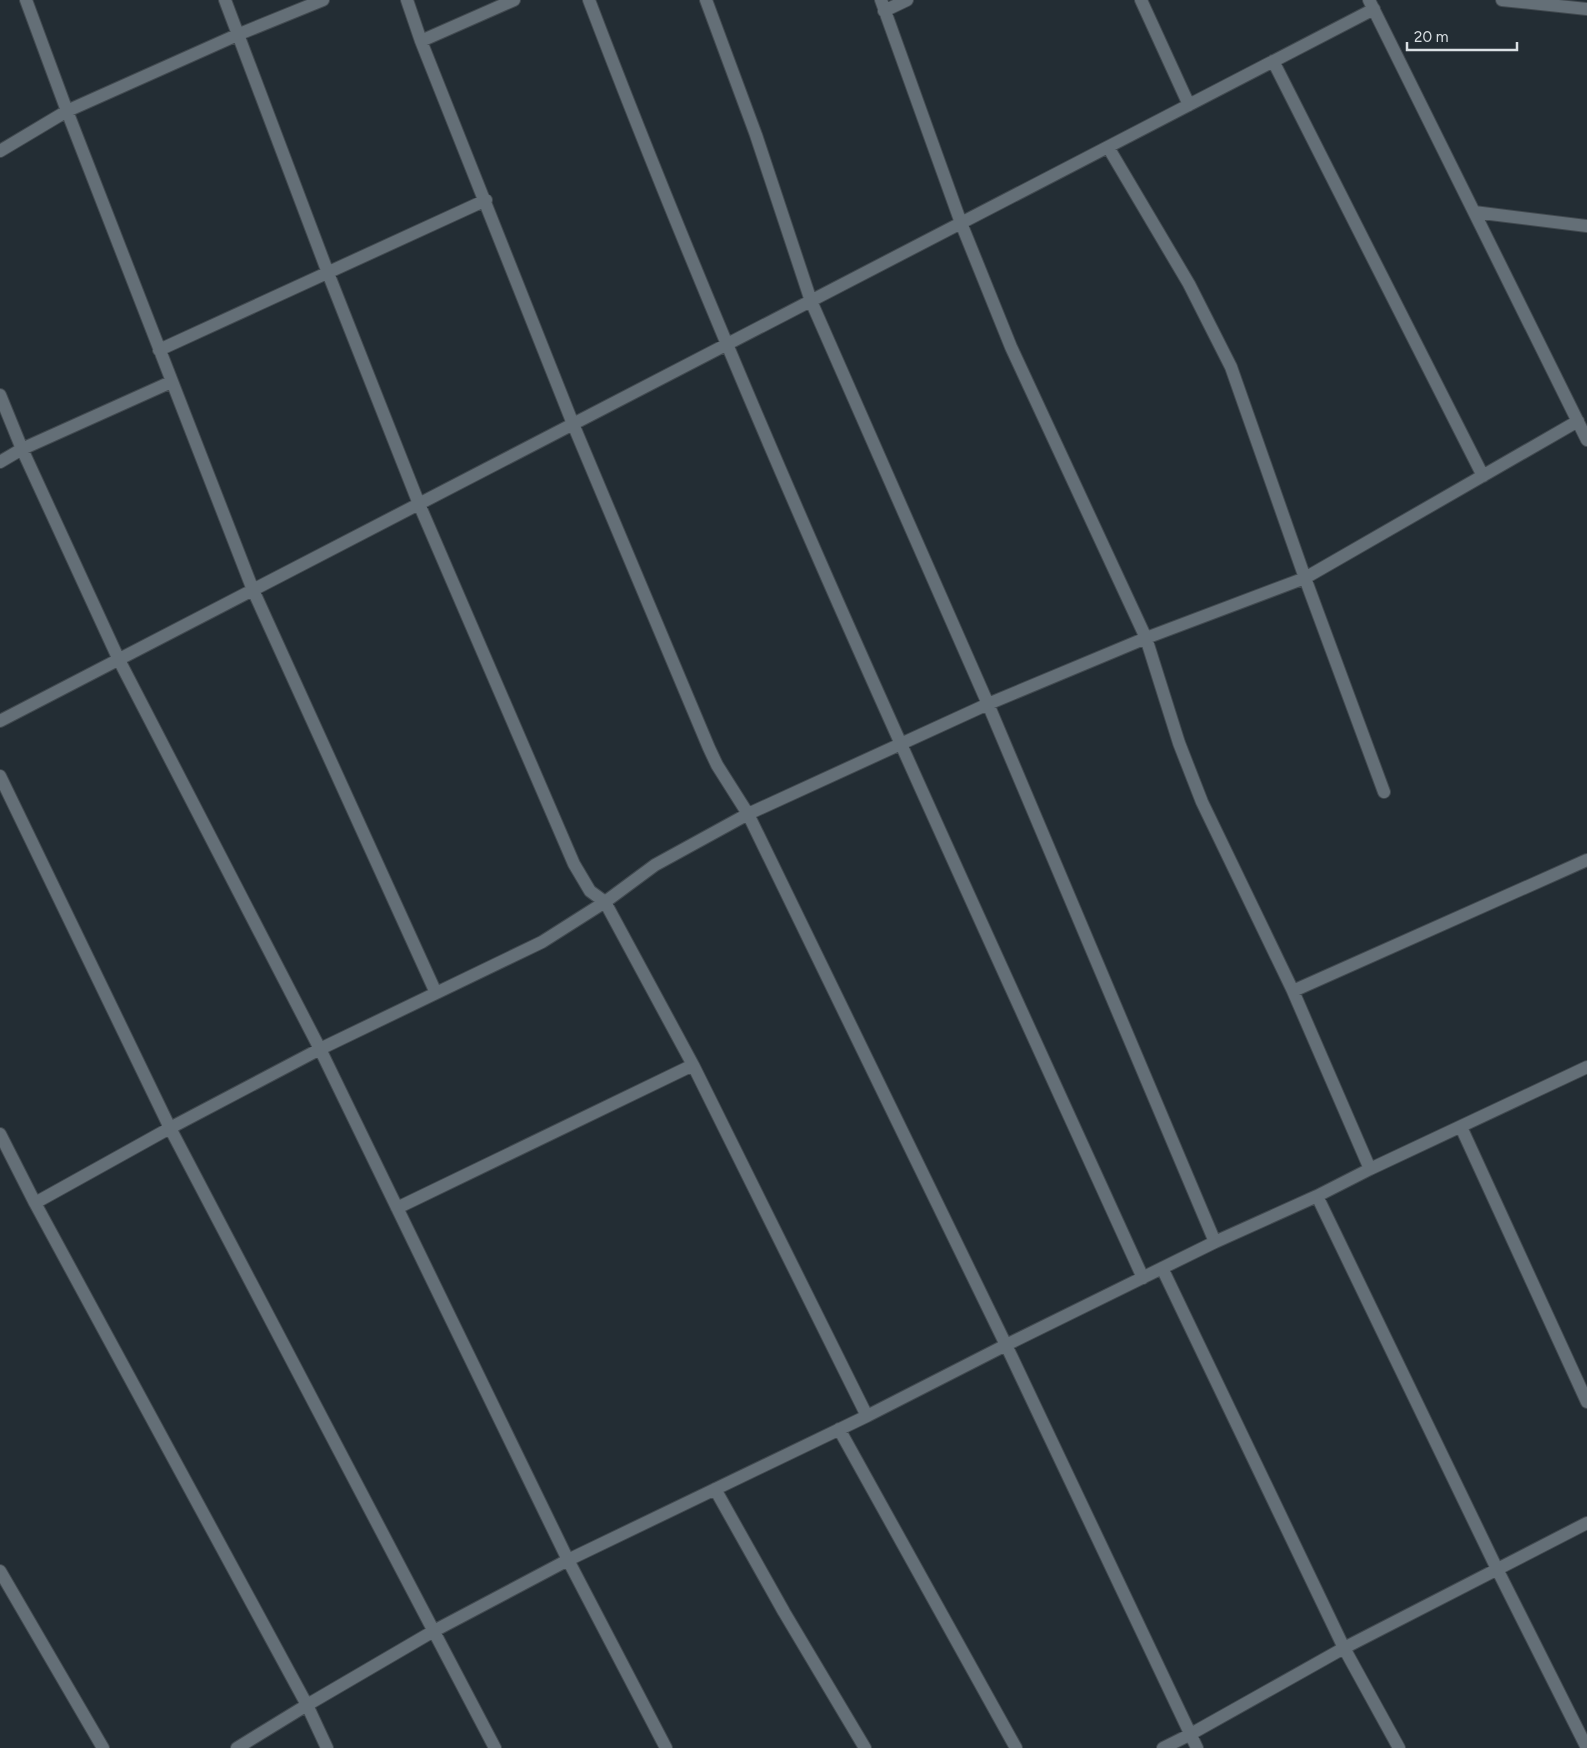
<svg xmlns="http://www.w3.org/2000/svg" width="1587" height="1748" font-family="Figtree,sans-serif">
<rect width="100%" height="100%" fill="#232d34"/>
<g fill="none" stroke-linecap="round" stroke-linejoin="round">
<defs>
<path id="minor" d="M 26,0 L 67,111 L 253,590 L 436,993
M 225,0 L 328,273 L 419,504 L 574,864 L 590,891 L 605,902 L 693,1065 L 867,1416
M 407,0 L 421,41 L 573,424 L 709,748 L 717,765 L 748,814 L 1006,1345 L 1197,1748
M 589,0 C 754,434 951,855 1143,1278
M 706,0 L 756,135 L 811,301 L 988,704 L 1215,1242
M 881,0 L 961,223 L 1011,347 L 1146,638 L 1179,743 L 1202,802 L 1293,991 L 1370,1169
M 1141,0 L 1189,105
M 1369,0 L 1587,440
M 1502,0 L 1587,9
M 884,11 L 907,0
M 421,41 L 514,0
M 1273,61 L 1483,476
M 1108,147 L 1189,284 L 1231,367 L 1305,578 L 1384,792
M 0,151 L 67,111 L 237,35 L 323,0
M 1474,212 L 1587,226
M 159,350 L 486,200
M 0,395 L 22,449 L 119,660 L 320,1049 L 568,1560 L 666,1748
M 0,462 L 22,449 L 171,382
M 0,721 L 1374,9
M 0,776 L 170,1128 L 495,1748
M 1293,991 L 1587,860
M 1461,1127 L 1587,1402
M 0,1134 L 35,1203 L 307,1705 L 327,1748
M 1317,1196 L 1497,1569 L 1587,1748
M 35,1203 L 170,1128 L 320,1049 L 542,942 L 605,902 L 655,865 L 748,814 L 988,704 L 1146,638 L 1305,578 L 1578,421
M 397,1208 L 693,1065
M 1162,1268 L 1344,1648 L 1399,1748
M 839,1429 L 1016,1748
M 715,1489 L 784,1612 L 865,1748
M 0,1571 L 103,1748
M 237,1748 L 307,1705 L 432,1632 L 568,1560 L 867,1416 L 1006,1345 L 1215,1242 L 1317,1196 L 1370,1169 L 1587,1067
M 1163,1748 L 1189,1735 L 1344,1648 L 1587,1523"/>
</defs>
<use href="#minor" stroke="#424a50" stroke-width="14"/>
<use href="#minor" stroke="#646f77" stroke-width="12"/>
</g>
<path d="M1407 42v8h110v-8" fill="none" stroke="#dae0e4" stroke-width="2.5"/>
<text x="1414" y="42" font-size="15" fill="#dae0e4" stroke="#232d34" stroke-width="4" paint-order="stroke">20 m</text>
</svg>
